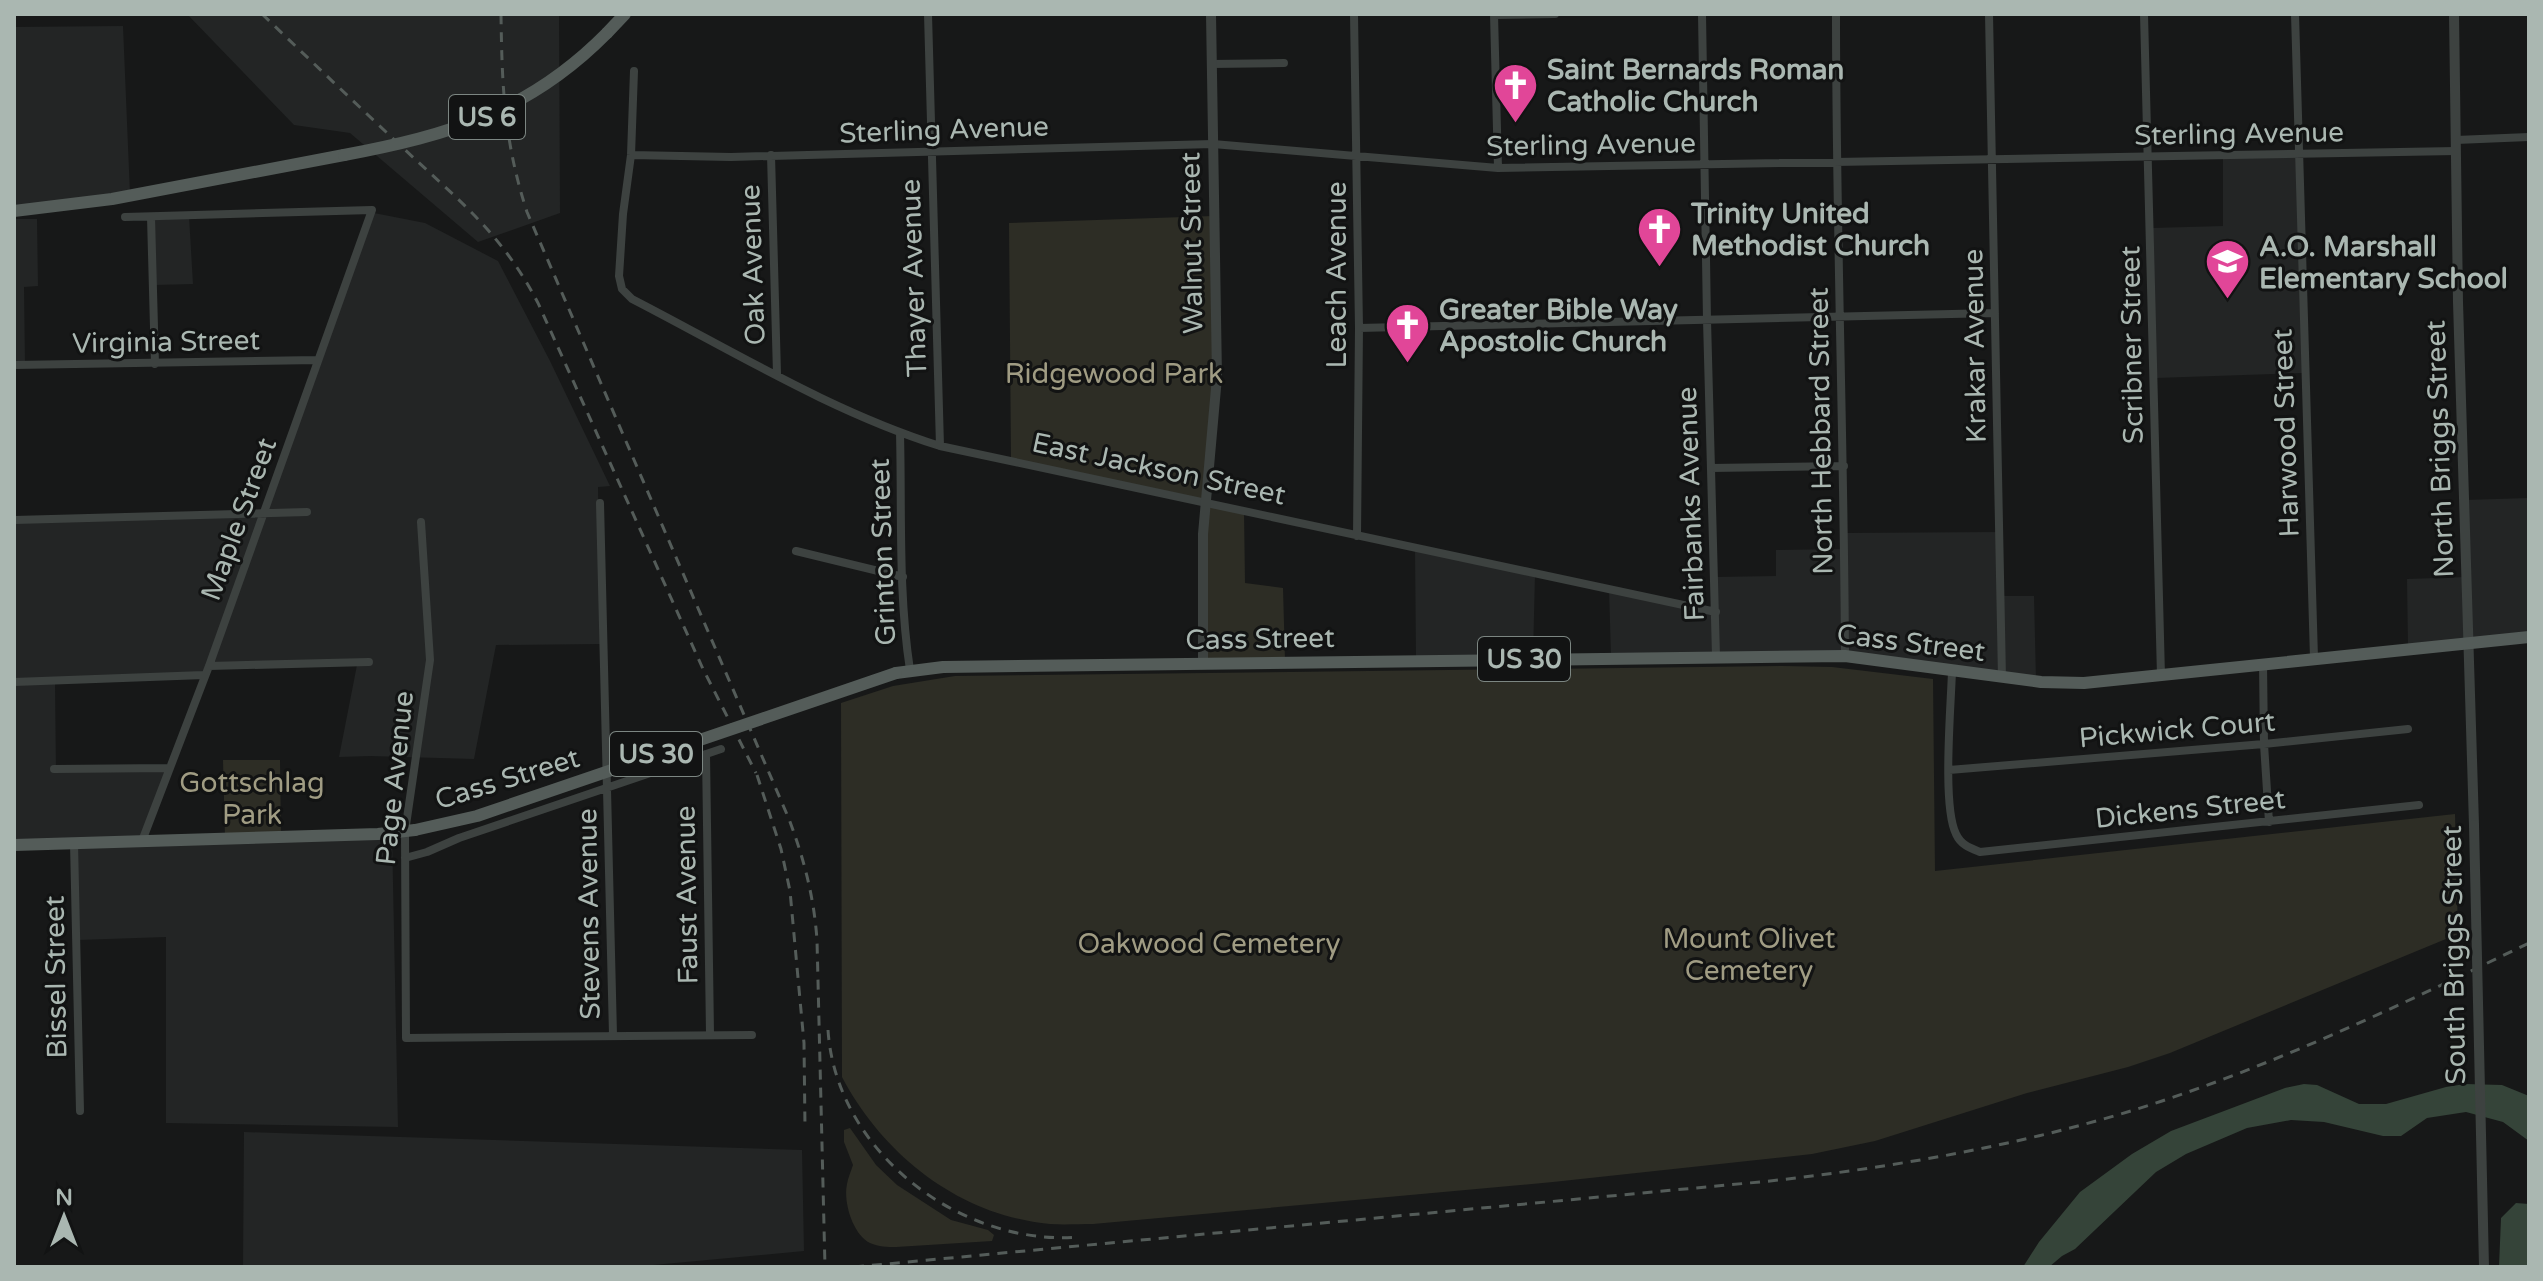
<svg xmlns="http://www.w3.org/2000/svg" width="2543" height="1281" font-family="'Varela Round',sans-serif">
<rect width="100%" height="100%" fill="#171818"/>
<path fill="#232525" d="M 187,14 L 559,14 L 560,213 L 478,242 L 350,133 L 294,125 Z
M 123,26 L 130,194 L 14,210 L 14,27 Z
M 2298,156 L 2303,373 L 2156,378 L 2152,228 L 2223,226 L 2223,157 Z
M 374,213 L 425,223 L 498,261 L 550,361 L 610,486 L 598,487 L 600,644 L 496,645 L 474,759 L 370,756 L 339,757 L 357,665 L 210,667 Z
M 189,216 L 193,284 L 155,285 L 152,217 Z
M 14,219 L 37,219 L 38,286 L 24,287 L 25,364 L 15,364 L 14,420 Z
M 2529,498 L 2529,636 L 2408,647 L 2407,579 L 2467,577 L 2464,500 Z
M 262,515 L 204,674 L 14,682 L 14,521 Z
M 1999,532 L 1999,596 L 2034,596 L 2036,680 L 1843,654 L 1611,656 L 1609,589 L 1715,613 L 1716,577 L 1776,576 L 1776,550 L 1846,549 L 1846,533 Z
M 1415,549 L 1535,574 L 1533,657 L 1416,658 Z
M 55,683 L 56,771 L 167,769 L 142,839 L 14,844 L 14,684 Z
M 392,834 L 398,1127 L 166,1123 L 166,937 L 78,940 L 75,844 Z
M 244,1132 L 802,1150 L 804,1251 L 632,1267 L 243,1267 Z"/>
<path fill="#2d2d25" d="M 1213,216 L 1217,376 L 1206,501 L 1011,459 L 1009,223 Z
M 1207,503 L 1244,512 L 1245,583 L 1283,588 L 1285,660 L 1204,661 Z
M 1783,666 L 1832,667 L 1933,679 L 1935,871 L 2455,814 L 2458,934 L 2170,1053 L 2128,1067 L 2027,1093 L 1875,1141 L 1812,1154 L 1553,1182 L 1093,1224 C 1079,1224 1064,1225 1050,1224 C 960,1216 883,1155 842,1077 L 841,703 L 893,686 L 955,676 Z
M 223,760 L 280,760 L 281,835 L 225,837 Z
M 850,1128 L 876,1165 L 897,1185 L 951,1220 L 988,1230 L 994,1235 L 992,1241 L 896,1247 C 887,1247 879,1247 870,1243 C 853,1235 843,1202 847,1184 C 848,1178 851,1171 853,1165 L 844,1142 L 844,1130 Z"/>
<path fill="#354439" d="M 2304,1084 L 2317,1085 L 2359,1104 L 2386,1104 L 2446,1087 L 2465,1084 L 2502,1085 L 2529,1096 L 2529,1141 L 2503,1122 L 2466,1112 L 2427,1118 L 2401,1136 L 2383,1136 L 2324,1122 L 2291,1120 L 2247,1128 L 2186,1154 L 2156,1172 L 2075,1249 L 2062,1256 L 2049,1267 L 2023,1267 L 2039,1242 L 2080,1192 L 2132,1154 L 2171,1131 L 2285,1088 Z
M 2516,1203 L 2529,1204 L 2529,1267 L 2499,1267 L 2501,1218 Z"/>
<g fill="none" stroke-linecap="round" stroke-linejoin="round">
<path stroke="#3d4240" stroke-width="8" d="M 928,14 L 940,446
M 1354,14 L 1359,328 L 1357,536
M 1494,14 L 1498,168
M 1702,14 L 1707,320 L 1716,656
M 1836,14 C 1836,228 1844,442 1845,656
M 1989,14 L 2002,678
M 2144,14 L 2161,676
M 2295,14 L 2314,658
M 1494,15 L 1555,14
M 1211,64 L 1284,63
M 634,71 L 631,155 L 623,214 L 619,276 L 622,289 L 632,299 C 733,351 832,412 940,446 L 1716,612
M 2456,140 L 2529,137
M 631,155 L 731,157 L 1213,144 L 1498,168 L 2456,151
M 771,155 L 777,374
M 125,217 L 372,210 L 209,666 L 142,841
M 151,217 L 155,364
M 1359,328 L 1995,313
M 14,365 L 318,360
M 900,433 C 902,512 898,592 910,670
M 1711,468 L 1844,466
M 600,503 L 613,1035
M 14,520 L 307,512
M 421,522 L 430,660 L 405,832 L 406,1038 L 752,1035
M 796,551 L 903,577
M 2263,664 L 2264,744 L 2269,822
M 209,666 L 369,662
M 1952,671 C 1951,706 1942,806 1956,834 C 1961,845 1970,848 1980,852 L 2419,805
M 14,682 L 204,675
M 706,754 L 710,1034
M 54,769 L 169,768
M 1949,770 L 2264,744 L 2408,729
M 74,843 L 80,1111
M 405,858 L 427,852 L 459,838 L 721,749"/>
<path stroke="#3d4240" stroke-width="10" d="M 2454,14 L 2458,302 L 2474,825
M 1203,662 L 1203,534 L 1217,377 L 1211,14"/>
<path stroke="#545c59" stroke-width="12" d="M 607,33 L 625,14
M 14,211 L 112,199 L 344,155
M 896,673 L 943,667 L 1845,656 L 2041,682 L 2084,683 L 2529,637
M 14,845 L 378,834 L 415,830"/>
<path stroke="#545c59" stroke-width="3" stroke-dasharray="10 8" stroke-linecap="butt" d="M 262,14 C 308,58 354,102 401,146 C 457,199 501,232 538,303 L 703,669 L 756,773
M 501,14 C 502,88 504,141 527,212 L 789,819 C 804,859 814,897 817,940 L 825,1267
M 757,775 L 781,849 L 790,891 L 804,1043 L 805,1128
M 828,1030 C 836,1152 961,1247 1080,1237
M 854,1267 L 1770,1181 C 1903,1166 2035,1143 2162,1101 C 2288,1059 2409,1001 2529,943"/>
<path stroke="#3d4240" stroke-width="10" d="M 2474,825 L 2484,1267"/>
<path stroke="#545c59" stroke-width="12" d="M 344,155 C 450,135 529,112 607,33
M 415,830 L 477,816 L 896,673"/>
</g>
<defs>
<symbol id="church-pin" viewBox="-11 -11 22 30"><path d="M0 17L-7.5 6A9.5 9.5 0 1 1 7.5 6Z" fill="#e14698" stroke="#121313"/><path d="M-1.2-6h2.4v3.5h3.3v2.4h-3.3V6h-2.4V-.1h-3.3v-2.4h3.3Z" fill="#fff"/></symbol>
<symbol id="school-pin" viewBox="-11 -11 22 30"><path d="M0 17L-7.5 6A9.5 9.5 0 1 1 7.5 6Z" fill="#e14698" stroke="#121313"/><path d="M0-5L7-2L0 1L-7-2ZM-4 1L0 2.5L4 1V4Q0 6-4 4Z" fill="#fff"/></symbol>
</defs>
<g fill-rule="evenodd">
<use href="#church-pin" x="1490" y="60" width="51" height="69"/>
<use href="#church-pin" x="1634" y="204" width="51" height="69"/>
<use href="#school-pin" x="2202" y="236" width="51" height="69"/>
<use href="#church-pin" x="1382" y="300" width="51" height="69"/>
</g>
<g text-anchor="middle" stroke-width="6" stroke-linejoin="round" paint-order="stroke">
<g fill="#121313" stroke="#7c8682" stroke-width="2">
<rect x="449" y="95" width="76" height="44" rx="6"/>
<rect x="1478" y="637" width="92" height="44" rx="6"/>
<rect x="610" y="732" width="92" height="44" rx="6"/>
</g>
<g font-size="26" font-weight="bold" fill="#aab7b1">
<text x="487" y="126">US 6</text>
<text x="1524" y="668">US 30</text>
<text x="656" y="763">US 30</text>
</g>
<g font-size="28" font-weight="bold" fill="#aab7b1" stroke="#121313" text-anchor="start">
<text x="1547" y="79">Saint Bernards Roman<tspan x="1547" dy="32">Catholic Church</tspan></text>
<text x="1691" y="223">Trinity United<tspan x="1691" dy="32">Methodist Church</tspan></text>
<text x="2259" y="256">A.O. Marshall<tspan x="2259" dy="32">Elementary School</tspan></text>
<text x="1439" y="319">Greater Bible Way<tspan x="1439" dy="32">Apostolic Church</tspan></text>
</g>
<g font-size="28" fill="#aab7b1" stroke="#121313">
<text transform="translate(944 129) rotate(-2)" y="10">Sterling Avenue</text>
<text transform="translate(2239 133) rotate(-1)" y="10">Sterling Avenue</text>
<text transform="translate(1591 144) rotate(-1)" y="10">Sterling Avenue</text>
<text transform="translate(1191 243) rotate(-91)" y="10">Walnut Street</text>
<text transform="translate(752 265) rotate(-92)" y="10">Oak Avenue</text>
<text transform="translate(1336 275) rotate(-90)" y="10">Leach Avenue</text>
<text transform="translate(913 278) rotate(-92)" y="10">Thayer Avenue</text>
<text transform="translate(166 341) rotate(-1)" y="10">Virginia Street</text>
<text transform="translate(2131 345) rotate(-91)" y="10">Scribner Street</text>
<text transform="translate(1974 346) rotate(-91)" y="10">Krakar Avenue</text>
<text transform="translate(1820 431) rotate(-91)" y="10">North Hebbard Street</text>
<text transform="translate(2285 433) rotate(-92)" y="10">Harwood Street</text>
<text transform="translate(2439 449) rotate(-92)" y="10">North Briggs Street</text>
<text transform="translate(1159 468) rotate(12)" y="10">East Jackson Street</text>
<text transform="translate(1690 504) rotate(-92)" y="10">Fairbanks Avenue</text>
<text transform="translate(238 519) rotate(-70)" y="10">Maple Street</text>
<text transform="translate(882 552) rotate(-92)" y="10">Grinton Street</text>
<text transform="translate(1260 638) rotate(-1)" y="10">Cass Street</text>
<text transform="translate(1911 642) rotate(7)" y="10">Cass Street</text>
<text transform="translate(2177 729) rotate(-5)" y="10">Pickwick Court</text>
<text transform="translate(394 778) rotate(-84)" y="10">Page Avenue</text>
<text transform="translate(507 778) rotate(-17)" y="10">Cass Street</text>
<text transform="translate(2190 808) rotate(-6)" y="10">Dickens Street</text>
<text transform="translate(686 895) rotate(-91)" y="10">Faust Avenue</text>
<text transform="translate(588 914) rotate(-91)" y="10">Stevens Avenue</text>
<text transform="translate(2453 955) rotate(-91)" y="10">South Briggs Street</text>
<text transform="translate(55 977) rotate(-91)" y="10">Bissel Street</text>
</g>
<g font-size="28" fill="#a09c83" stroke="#121313">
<text x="1114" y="383">Ridgewood Park</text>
<text x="252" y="792">Gottschlag<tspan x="252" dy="32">Park</tspan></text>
<text x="1749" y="948">Mount Olivet<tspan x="1749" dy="32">Cemetery</tspan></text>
<text x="1209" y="953">Oakwood Cemetery</text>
</g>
</g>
<rect width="2543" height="1281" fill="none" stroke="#aab7b1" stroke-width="32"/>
<g transform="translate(64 1217)" stroke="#121313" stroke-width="6" paint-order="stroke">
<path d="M0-6L14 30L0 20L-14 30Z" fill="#aab7b1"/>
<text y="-12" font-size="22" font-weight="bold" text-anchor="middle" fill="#aab7b1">N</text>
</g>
</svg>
